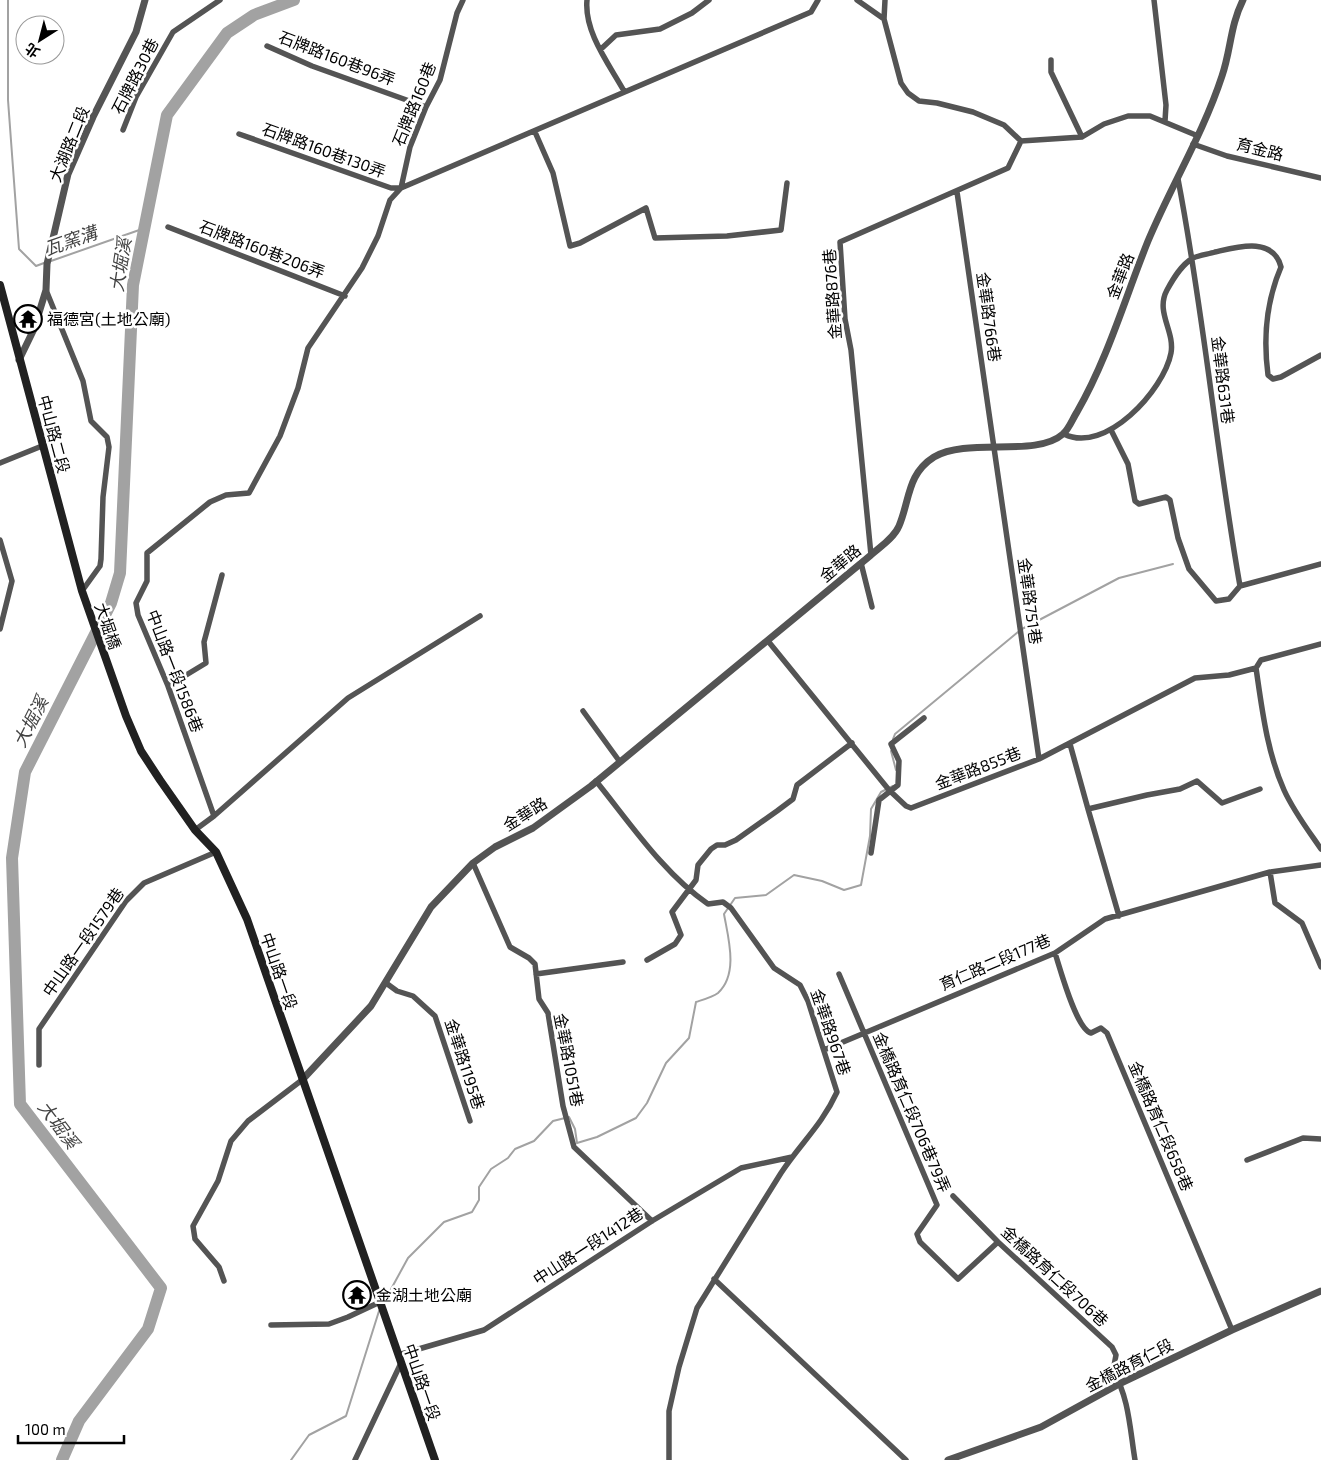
<svg xmlns="http://www.w3.org/2000/svg" width="1321" height="1460" font-family="'Exo 2','Noto Sans TC',sans-serif">
<rect width="100%" height="100%" fill="#fff"/>
<g fill="none" stroke-linecap="round" stroke-linejoin="round">
<path stroke="#a2a2a2" stroke-width="2" d="M 8,0 L 8,100 L 19,249 L 36,266 L 44,263
M 51,261 L 145,228
M 1022,629 L 1119,578 L 1173,564
M 893,739 L 895,734 L 1018,632
M 891,751 L 896,770
M 384,1302 L 408,1258 L 444,1222 L 472,1212 L 479,1200 L 479,1187 L 491,1169 L 508,1158 L 515,1149 L 534,1141 L 553,1121 L 569,1117 L 575,1129 L 577,1143 L 597,1137 L 636,1118 L 647,1103 L 666,1063 L 689,1038 L 696,1002 C 702,1000 713,997 718,993 C 739,974 728,937 724,914 L 735,898 L 766,895 L 794,875 L 822,881 L 844,890 L 861,885 L 870,836 L 871,809 L 881,792 L 893,786
M 291,1460 L 309,1435 L 346,1416 L 379,1311"/>
<path stroke="#a2a2a2" stroke-width="12" d="M 62,1460 L 79,1421 L 148,1329 L 161,1288 L 20,1104 L 12,858 L 25,772 L 111,603 L 120,573 L 133,285 L 167,115 L 227,33 L 254,15 L 294,0"/>
<path stroke="#545454" stroke-width="5.5" d="M 587,0 C 584,32 609,64 624,91
M 857,0 L 884,19
M 885,0 L 884,19 L 901,83 L 908,93 L 919,101 L 937,103 L 973,112 L 1004,125 L 1021,141 L 1082,137 L 1104,124 L 1128,116 L 1150,116 L 1198,136
M 1154,0 L 1166,105 L 1165,121
M 267,46 L 312,66 L 426,107
M 601,49 L 616,35 L 660,29 L 692,13 L 709,0
M 1051,60 L 1051,72 L 1082,137
M 123,130 L 136,97 L 173,32 L 220,0
M 535,132 L 553,173 L 570,246 L 580,243 L 646,208 L 655,238 L 727,236 L 781,230 L 787,183
M 239,134 L 391,188 L 401,188 L 811,12 L 818,0
M 1193,144 L 1227,156 L 1321,178
M 1178,179 C 1204,314 1216,450 1240,586
M 957,192 L 1039,759
M 168,227 L 345,296
M 46,290 L 83,381 L 91,421 L 107,437 L 109,447 L 103,497 L 101,559 L 100,566 L 82,591
M 1111,430 L 1128,464 L 1135,501 L 1139,504 L 1166,497 L 1170,500 L 1178,538 L 1189,569 L 1216,601 L 1229,599 L 1240,586
M 1064,434 C 1105,455 1164,390 1171,353 C 1175,331 1155,312 1167,290 C 1173,279 1181,265 1193,258 C 1199,255 1209,254 1215,252 C 1237,247 1273,236 1281,267 C 1266,302 1263,337 1268,375 L 1273,379 L 1281,377 L 1321,355
M 0,463 L 42,446
M 0,540 L 12,581 L 0,629
M 871,555 L 851,350 L 845,319 L 840,242 L 1008,168 L 1021,141
M 861,563 L 872,607
M 1240,586 L 1321,564
M 768,641 L 889,790 L 906,806 L 911,808 L 1039,759 L 1195,678 L 1229,675 L 1256,668
M 1321,644 L 1261,660 L 1256,668 C 1262,709 1267,752 1284,790 C 1294,812 1308,830 1321,849
M 168,686 L 206,663 L 204,642 L 222,575
M 583,711 L 620,762
M 1070,744 L 1088,809
M 596,781 C 630,823 664,874 708,904 L 723,902 L 731,908 L 774,968 L 800,985 L 808,1001 L 837,1092 C 822,1125 800,1144 781,1173 L 697,1308 L 679,1367 L 669,1411 L 669,1460
M 214,816 L 348,698 L 480,616
M 195,830 L 214,816 L 168,686 L 138,615 L 136,603 L 147,581 L 147,553 L 210,502 L 226,495 L 249,493 L 280,436 L 298,388 L 308,348 L 362,268 L 378,236 L 390,200 L 401,188 L 410,147 L 426,107 L 440,80 L 457,13 L 463,0
M 871,853 L 879,800 L 898,785 L 899,761 L 891,744 L 924,718
M 473,863 L 510,947 L 529,958 L 535,964 L 539,999 L 548,1013 L 563,1106 L 574,1147 L 652,1221
M 1270,872 L 1275,903 L 1302,923 L 1321,967
M 1119,916 L 1088,809 L 1147,795 L 1180,789 L 1197,781 L 1222,803 L 1260,789
M 1055,953 C 1060,968 1076,1029 1091,1033 L 1101,1028 L 1107,1033 L 1232,1330
M 647,960 L 675,944 L 681,935 L 672,912 L 696,880 L 698,865 L 711,849 L 717,845 L 725,845 L 736,840 L 777,811 L 793,799 L 797,785 L 852,743
M 536,974 L 623,962
M 839,974 L 937,1205 L 917,1234 L 920,1242 L 958,1279 L 998,1242
M 386,983 L 397,991 L 413,996 L 435,1016 L 470,1121
M 824,1050 L 1055,953 L 1105,919 L 1270,872 L 1321,865
M 39,1065 L 39,1029 L 126,901 L 144,883 L 216,852
M 1247,1160 L 1303,1138 L 1321,1139
M 953,1196 L 998,1242 L 1112,1347 L 1116,1355 L 1113,1371 C 1129,1397 1130,1430 1135,1460
M 714,1279 L 906,1460
M 224,1281 L 219,1267 L 195,1239 L 193,1226 L 218,1181 L 231,1141 L 248,1121 L 302,1080
M 271,1325 L 329,1324 L 348,1317 L 380,1302
M 398,1355 L 484,1330 L 652,1221 L 741,1168 L 792,1157
M 355,1460 L 401,1363"/>
<path stroke="#545454" stroke-width="7" d="M 19,360 L 34,329 L 46,290 L 47,264 L 68,174 L 93,117 L 136,32 L 145,0
M 302,1080 L 371,1006 L 431,907 L 473,863 L 495,847 L 533,828 L 591,786 L 871,555 C 880,547 894,538 899,526 C 910,500 907,474 934,457 C 968,437 1036,458 1063,434 C 1069,429 1073,418 1077,412 C 1108,358 1125,298 1148,241 C 1171,186 1203,134 1222,76 C 1231,50 1230,26 1243,0
M 948,1460 L 1041,1427 L 1121,1383 L 1232,1330 L 1321,1291"/>
<path stroke="#212121" stroke-width="8" d="M 0,285 L 82,591 L 126,716 L 141,751 L 160,780 L 195,830 L 216,852 L 247,919 L 435,1460"/>
</g>
<defs>
<symbol id="temple-ring" viewBox="-11 -11 22 22"><circle r="9.5" fill="#fff" stroke="#000" stroke-width="1.5"/><path d="M0-6L5-2H3V0L6.5 2.5H4V6H1.5V3h-3V6H-4V2.5H-6.5L-3 0V-2H-5Z" fill="#000"/></symbol>
</defs>
<g fill-rule="evenodd">
<use href="#temple-ring" x="12" y="303" width="32" height="32"/>
<use href="#temple-ring" x="341" y="1279" width="32" height="32"/>
</g>
<g text-anchor="middle" stroke-width="5" stroke-linejoin="round" paint-order="stroke">
<g font-size="16" fill="#000" stroke="#fff">
<text transform="translate(337 58) rotate(21)" y="6">石牌路160巷96弄</text>
<text transform="translate(135 76) rotate(-63)" y="6">石牌路30巷</text>
<text transform="translate(414 104) rotate(-68)" y="6">石牌路160巷</text>
<text transform="translate(69 144) rotate(-68)" y="6">大湖路二段</text>
<text transform="translate(1260 149) rotate(14)" y="6">育金路</text>
<text transform="translate(324 150) rotate(20)" y="6">石牌路160巷130弄</text>
<text transform="translate(262 249) rotate(21)" y="6">石牌路160巷206弄</text>
<text transform="translate(1120 276) rotate(-69)" y="6">金華路</text>
<text transform="translate(832 294) rotate(-94)" y="6">金華路876巷</text>
<text transform="translate(989 317) rotate(82)" y="6">金華路766巷</text>
<text transform="translate(1223 380) rotate(83)" y="6">金華路631巷</text>
<text transform="translate(54 434) rotate(75)" y="6">中山路二段</text>
<text transform="translate(840 563) rotate(-40)" y="6">金華路</text>
<text transform="translate(1030 601) rotate(82)" y="6">金華路751巷</text>
<text transform="translate(108 626) rotate(71)" y="6">大堀橋</text>
<text transform="translate(175 671) rotate(69)" y="6">中山路一段1586巷</text>
<text transform="translate(978 768) rotate(-21)" y="6">金華路855巷</text>
<text transform="translate(525 814) rotate(-32)" y="6">金華路</text>
<text transform="translate(83 942) rotate(-55)" y="6">中山路一段1579巷</text>
<text transform="translate(995 962) rotate(-23)" y="6">育仁路二段177巷</text>
<text transform="translate(279 971) rotate(71)" y="6">中山路一段</text>
<text transform="translate(831 1032) rotate(71)" y="6">金華路967巷</text>
<text transform="translate(569 1060) rotate(79)" y="6">金華路1051巷</text>
<text transform="translate(465 1064) rotate(72)" y="6">金華路1195巷</text>
<text transform="translate(912 1112) rotate(67)" y="6">金橋路育仁段706巷79弄</text>
<text transform="translate(1161 1126) rotate(67)" y="6">金橋路育仁段658巷</text>
<text transform="translate(588 1246) rotate(-33)" y="6">中山路一段1412巷</text>
<text transform="translate(1055 1276) rotate(43)" y="6">金橋路育仁段706巷</text>
<text transform="translate(1129 1365) rotate(-27)" y="6">金橋路育仁段</text>
<text transform="translate(422 1382) rotate(71)" y="6">中山路一段</text>
</g>
<g font-size="16" fill="#000" stroke="#fff" text-anchor="start">
<text x="47" y="325">福德宮(土地公廟)</text>
<text x="376" y="1301">金湖土地公廟</text>
</g>
<g font-size="18" font-style="italic" fill="#434343" stroke="#fff">
<text transform="translate(71 241) rotate(-19)" y="6">瓦窯溝</text>
<text transform="translate(121 265) rotate(-81)" y="6">大堀溪</text>
<text transform="translate(31 722) rotate(-63)" y="6">大堀溪</text>
<text transform="translate(58 1125) rotate(53)" y="6">大堀溪</text>
</g>
</g>
<g transform="translate(40 40) rotate(216)"><circle r="24" fill="#ffffff" stroke="#999999"/>
<path d="M0-4L9 19L0 12L-9 19Z" fill="#000000"/>
<text y="-8" font-size="14" font-weight="bold" text-anchor="middle" fill="#000000">北</text>
</g>
<path d="M18 1435v8h106v-8" fill="none" stroke="#000000" stroke-width="2.5"/>
<text x="25" y="1435" font-size="15" fill="#000000" stroke="#ffffff" stroke-width="4" paint-order="stroke">100 m</text>
</svg>
